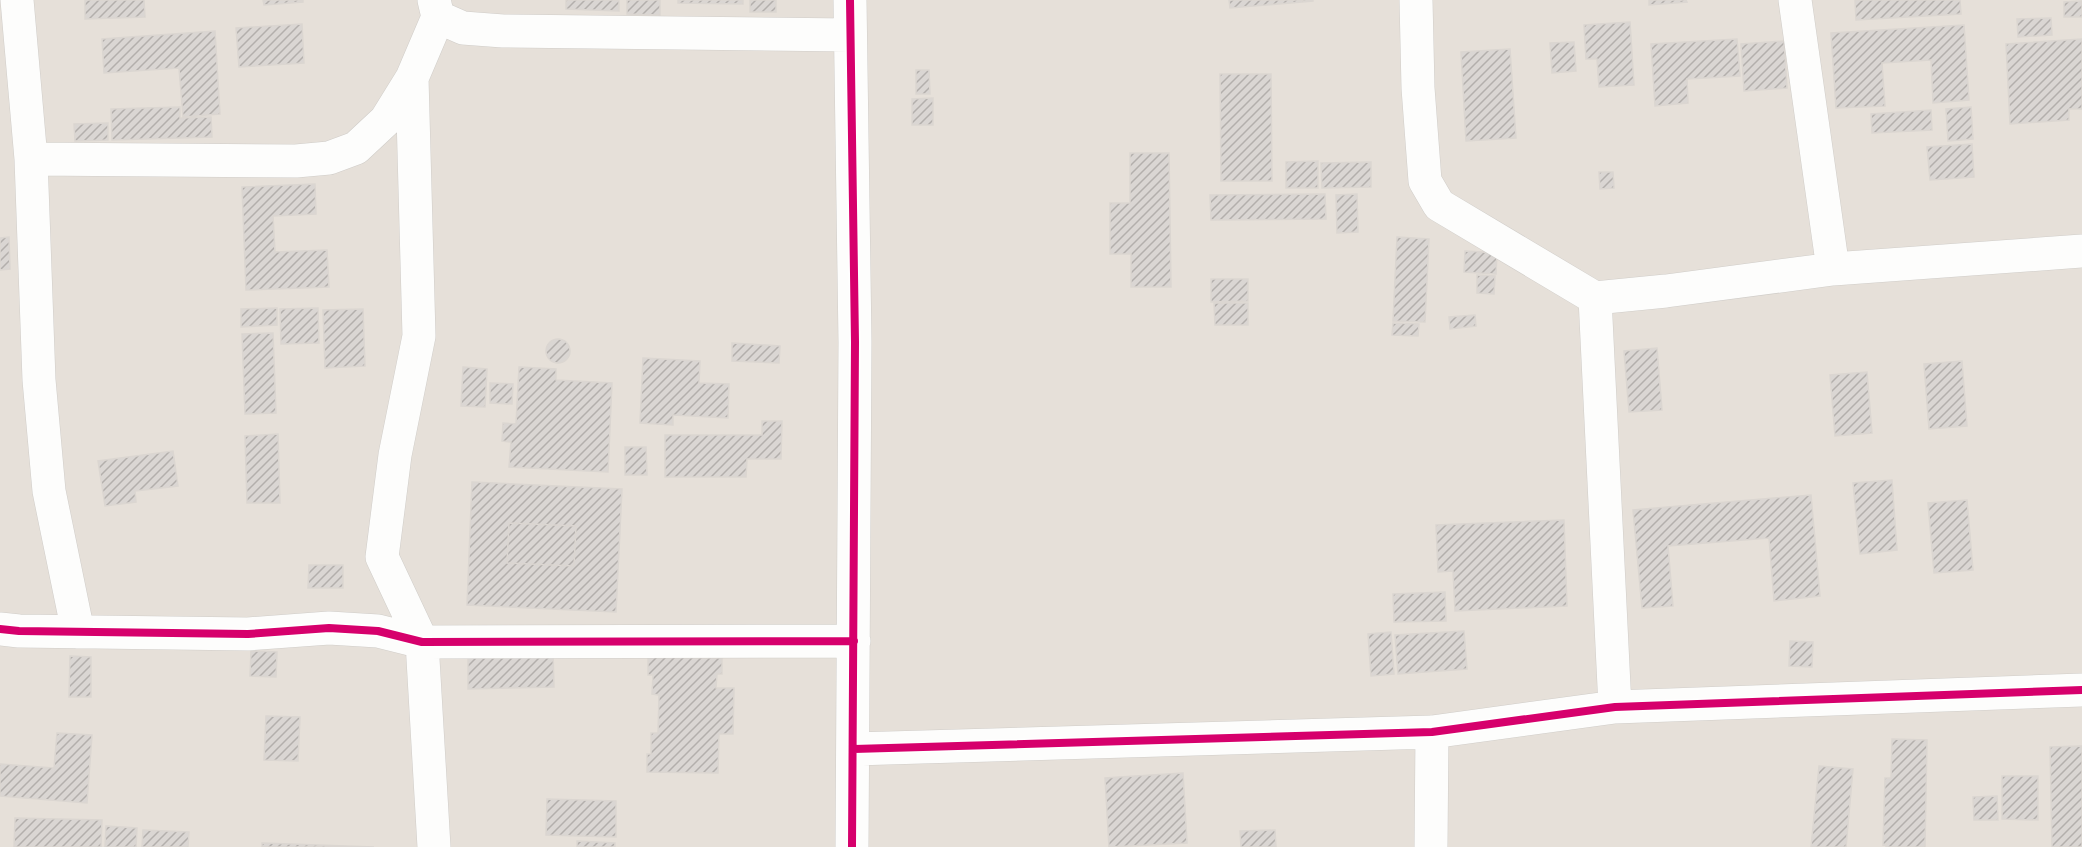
<svg xmlns="http://www.w3.org/2000/svg" width="2082" height="847" font-family="Signika,sans-serif">
<defs>
<pattern id="building-hatch" width="6" height="6" patternUnits="userSpaceOnUse" patternTransform="scale(1.5)"><rect width="6" height="6" fill="#dad6d3"/><path d="M-1 1l2-2M0 6l6-6M5 7l2-2" fill="none" stroke="#b3afac"/></pattern>
</defs>
<rect width="100%" height="100%" fill="#f2efec"/>
<path fill="#e6e0d9" d="M 0,0 L 2082,0 L 2082,847 L 0,847 Z"/>
<path fill="url(#building-hatch)" stroke="#dbd6d1" stroke-width="1.5" fill-rule="evenodd" d="M 85,0 L 144,0 L 145,17 L 85,19 Z
M 263,0 L 303,0 L 303,2 L 264,5 Z
M 566,0 L 619,0 L 619,11 L 566,9 Z
M 627,0 L 660,0 L 660,15 L 627,14 Z
M 678,0 L 743,0 L 743,4 L 678,3 Z
M 750,0 L 776,0 L 776,12 L 750,12 Z
M 1229,0 L 1313,0 L 1313,1 L 1230,8 Z
M 1649,0 L 1686,0 L 1687,2 L 1649,5 Z
M 1855,0 L 1960,0 L 1961,14 L 1856,20 Z
M 2082,1 L 2082,17 L 2064,17 L 2064,2 Z
M 2051,18 L 2052,35 L 2018,37 L 2017,19 Z
M 1630,22 L 1634,85 L 1599,87 L 1597,59 L 1586,59 L 1584,25 Z
M 302,24 L 304,63 L 239,67 L 236,28 Z
M 1964,25 L 1969,100 L 1933,103 L 1931,60 L 1882,63 L 1885,106 L 1836,108 L 1831,33 Z
M 215,31 L 220,114 L 183,117 L 179,68 L 104,73 L 102,39 Z
M 1737,39 L 1740,76 L 1687,79 L 1688,103 L 1655,106 L 1651,44 Z
M 2082,39 L 2082,109 L 2069,109 L 2069,120 L 2010,124 L 2006,44 Z
M 1784,41 L 1787,88 L 1744,91 L 1741,44 Z
M 1574,42 L 1576,71 L 1552,73 L 1550,43 Z
M 1510,49 L 1516,138 L 1466,141 L 1461,52 Z
M 916,70 L 929,70 L 930,94 L 916,94 Z
M 1220,74 L 1271,74 L 1272,181 L 1221,181 Z
M 933,98 L 933,125 L 912,125 L 912,99 Z
M 180,107 L 180,118 L 211,117 L 212,137 L 112,140 L 111,109 Z
M 1971,107 L 1973,139 L 1948,141 L 1946,109 Z
M 1931,110 L 1932,130 L 1872,133 L 1871,114 Z
M 108,123 L 108,140 L 75,141 L 74,124 Z
M 1972,144 L 1974,177 L 1930,180 L 1927,147 Z
M 1130,153 L 1169,153 L 1171,287 L 1131,287 L 1131,254 L 1110,254 L 1110,203 L 1130,203 Z
M 1318,161 L 1318,188 L 1286,188 L 1286,162 Z
M 1371,162 L 1371,187 L 1322,188 L 1321,163 Z
M 1599,172 L 1613,172 L 1614,188 L 1600,189 Z
M 315,184 L 316,214 L 273,216 L 275,252 L 327,250 L 329,287 L 246,290 L 242,187 Z
M 1325,194 L 1326,219 L 1211,220 L 1210,195 Z
M 1357,194 L 1358,232 L 1337,233 L 1336,195 Z
M 9,237 L 10,269 L 0,270 L 0,238 Z
M 1397,237 L 1429,239 L 1425,322 L 1393,321 Z
M 1465,251 L 1497,253 L 1496,274 L 1464,272 Z
M 1477,275 L 1495,276 L 1494,294 L 1477,293 Z
M 1211,279 L 1248,279 L 1248,301 L 1211,302 Z
M 1214,303 L 1248,303 L 1248,325 L 1215,325 Z
M 277,308 L 277,325 L 241,327 L 241,309 Z
M 318,308 L 319,343 L 281,344 L 280,309 Z
M 363,309 L 365,366 L 325,368 L 323,310 Z
M 1475,315 L 1476,326 L 1450,329 L 1449,317 Z
M 1393,323 L 1419,324 L 1418,336 L 1392,335 Z
M 273,333 L 276,413 L 245,414 L 242,334 Z
M546 351a12 12 0 1 1 24 0a12 12 0 1 1-24 0Z
M 732,343 L 780,346 L 779,363 L 732,361 Z
M 1657,348 L 1662,410 L 1629,412 L 1624,351 Z
M 643,358 L 700,361 L 699,383 L 729,384 L 728,418 L 673,415 L 673,425 L 640,423 Z
M 1962,361 L 1967,426 L 1929,429 L 1924,364 Z
M 463,367 L 487,369 L 485,407 L 461,406 Z
M 519,367 L 556,369 L 556,380 L 612,383 L 608,472 L 509,467 L 511,442 L 502,441 L 503,423 L 516,424 Z
M 1867,372 L 1872,433 L 1835,436 L 1830,375 Z
M 490,383 L 513,384 L 512,404 L 490,403 Z
M 762,421 L 782,421 L 781,459 L 747,459 L 746,477 L 665,477 L 665,435 L 762,435 Z
M 278,434 L 280,503 L 247,503 L 245,436 Z
M 625,447 L 646,447 L 647,475 L 625,475 Z
M 173,451 L 178,486 L 135,491 L 136,502 L 105,506 L 98,461 Z
M 1892,480 L 1897,550 L 1860,554 L 1853,483 Z
M 472,482 L 622,489 L 616,612 L 467,605 ZM 509,523 L 576,526 L 574,566 L 507,563 Z
M 1811,495 L 1820,596 L 1774,601 L 1769,538 L 1668,546 L 1673,606 L 1642,608 L 1633,510 Z
M 1967,500 L 1973,570 L 1934,573 L 1928,503 Z
M 1564,520 L 1567,606 L 1455,611 L 1453,571 L 1438,572 L 1436,525 Z
M 509,523 L 576,526 L 574,566 L 507,563 Z
M 309,565 L 343,565 L 343,588 L 308,588 Z
M 1445,592 L 1446,621 L 1394,622 L 1393,594 Z
M 1464,631 L 1467,669 L 1398,674 L 1395,635 Z
M 1391,632 L 1394,674 L 1371,676 L 1368,634 Z
M 1790,641 L 1813,642 L 1812,667 L 1789,666 Z
M 251,651 L 277,652 L 276,677 L 250,676 Z
M 553,653 L 554,687 L 468,689 L 468,655 Z
M 70,656 L 91,657 L 91,697 L 69,697 Z
M 648,657 L 722,658 L 722,674 L 717,674 L 716,688 L 734,688 L 733,734 L 719,734 L 718,773 L 647,772 L 647,754 L 651,754 L 651,733 L 658,733 L 659,695 L 652,694 L 653,675 L 648,675 Z
M 266,716 L 300,717 L 298,761 L 264,760 Z
M 57,733 L 92,735 L 87,803 L 0,796 L 0,764 L 54,768 Z
M 1892,739 L 1927,740 L 1925,847 L 1886,847 L 1886,844 L 1883,845 L 1885,778 L 1891,778 Z
M 2082,746 L 2082,847 L 2052,847 L 2050,747 Z
M 1819,766 L 1853,769 L 1846,847 L 1811,847 Z
M 1183,773 L 1187,843 L 1109,847 L 1105,778 Z
M 2002,776 L 2038,776 L 2038,820 L 2002,819 Z
M 1997,796 L 1998,820 L 1974,820 L 1973,797 Z
M 547,799 L 616,801 L 616,837 L 546,835 Z
M 15,818 L 102,820 L 101,847 L 14,847 Z
M 106,826 L 137,828 L 136,847 L 105,847 Z
M 143,830 L 189,832 L 188,847 L 142,847 Z
M 1275,830 L 1276,847 L 1241,847 L 1240,831 Z
M 577,841 L 615,843 L 615,847 L 577,847 Z
M 262,843 L 374,847 L 262,847 Z"/>
<g fill="none" stroke-linecap="round" stroke-linejoin="round">
<defs>
<path id="street" d="M 17,0 L 31,159 L 39,380 L 49,491 L 78,632
M 434,0 L 438,17 L 463,28 L 503,31 L 850,35
M 850,0 L 855,342 L 852,847
M 1416,0 L 1418,88 L 1425,181 L 1439,205 L 1595,298 L 1666,291 L 1833,269
M 1795,0 L 1833,269 L 2082,251
M 412,78 L 419,336 L 395,455 L 382,557 L 422,642 L 434,847
M 31,159 L 296,161 L 329,158 L 356,148 L 386,120 L 412,78 L 438,17
M 1595,298 L 1615,707
M 0,629 L 19,631 L 248,634 L 329,628 L 378,631 L 422,642 L 854,641
M 854,749 L 1432,732 L 1615,707 L 2082,690
M 1431,847 L 1432,732"/>
</defs>
<use href="#street" stroke="#d0cdc9" stroke-width="34"/>
<use href="#street" stroke="#fdfdfc" stroke-width="33"/>
<defs>
<path id="cycleway" d="M 850,0 L 855,342 L 852,847
M 0,629 L 19,631 L 248,634 L 329,628 L 378,631 L 422,642 L 854,641
M 854,749 L 1432,732 L 1615,707 L 2082,690"/>
</defs>
<use href="#cycleway" stroke="#fff" stroke-width="11"/>
<use href="#cycleway" stroke="#d6006c" stroke-width="8"/>
</g>
</svg>
